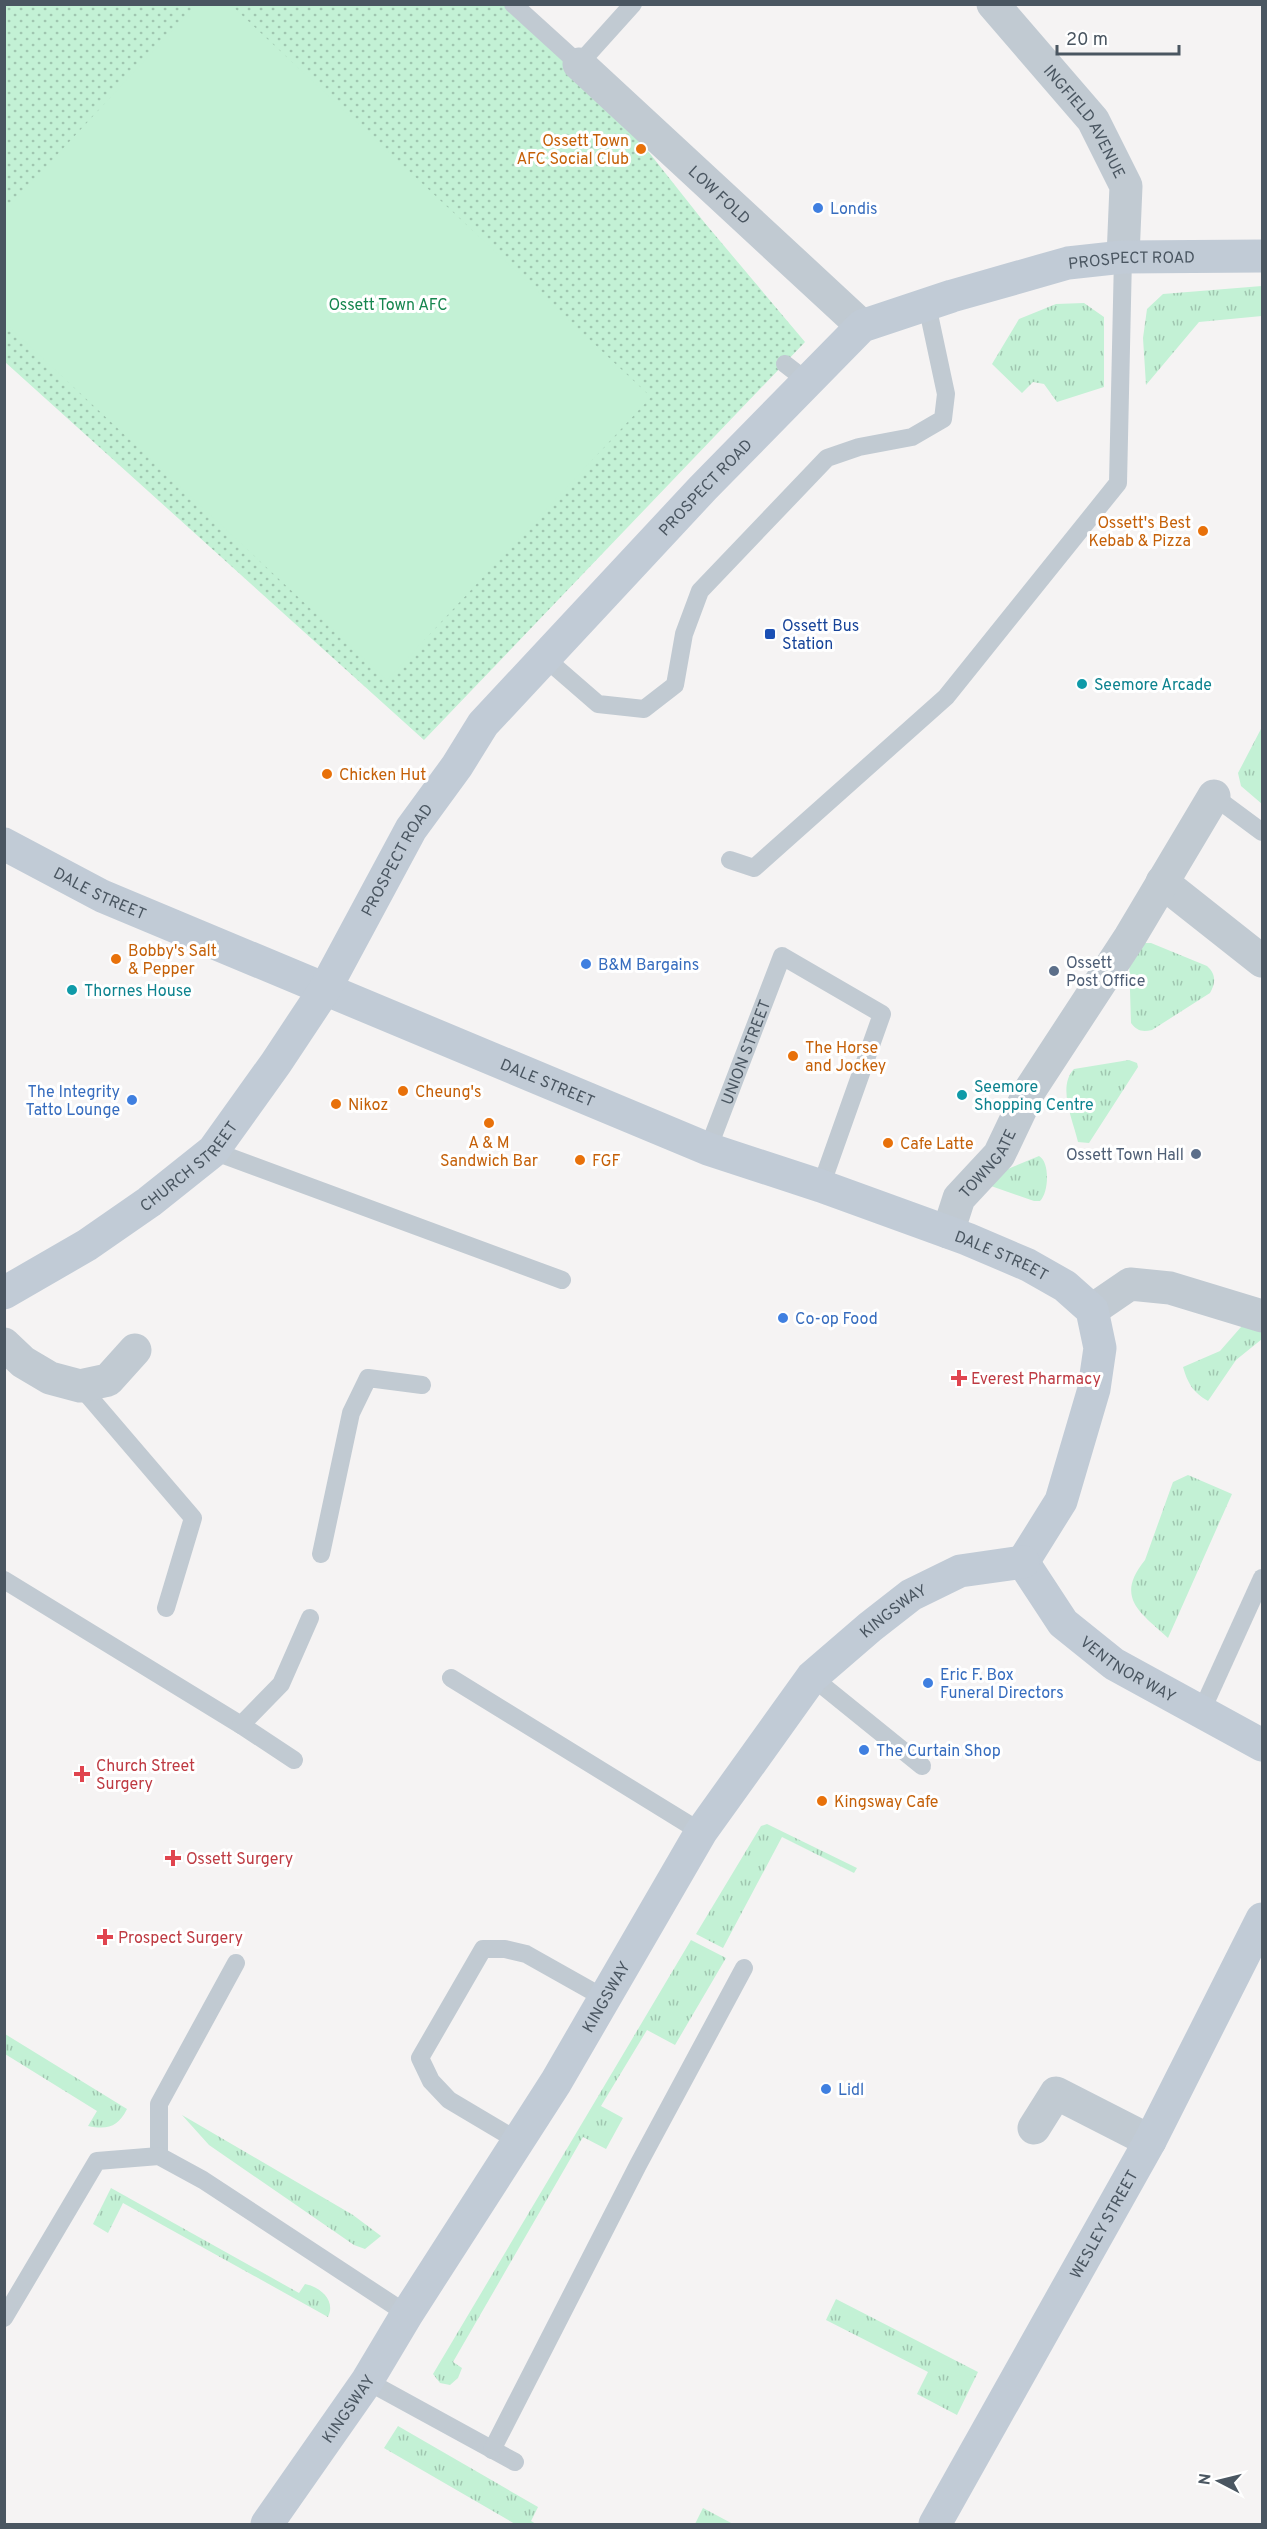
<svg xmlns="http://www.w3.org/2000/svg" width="1267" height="2529" font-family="Overpass,sans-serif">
<defs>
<pattern id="grass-tufts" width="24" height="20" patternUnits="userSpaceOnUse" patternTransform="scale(1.5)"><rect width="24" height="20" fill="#c3f1d5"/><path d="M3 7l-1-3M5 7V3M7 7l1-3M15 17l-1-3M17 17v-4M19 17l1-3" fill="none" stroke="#a0c6b0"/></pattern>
<pattern id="park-dots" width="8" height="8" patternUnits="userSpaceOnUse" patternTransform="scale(1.5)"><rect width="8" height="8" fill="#c3f1d5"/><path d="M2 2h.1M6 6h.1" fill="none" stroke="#a0c6b0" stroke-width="1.8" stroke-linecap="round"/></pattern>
</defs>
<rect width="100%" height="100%" fill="#f5f3f3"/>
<path fill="url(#grass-tufts)" d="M 1262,286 L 1262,316 L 1199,322 L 1146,385 L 1143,338 L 1147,309 L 1163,294 Z
M 1084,303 L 1104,317 L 1104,387 L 1057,402 L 1044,384 L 1033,382 L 1022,393 L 992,364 L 1019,319 L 1056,304 Z
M 1262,727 L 1262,804 L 1241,786 L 1238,773 Z
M 1141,943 L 1151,943 L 1207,966 C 1216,974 1216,983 1210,993 L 1152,1030 C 1142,1032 1137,1031 1131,1023 L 1129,958 Z
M 1129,1060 L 1137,1063 L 1138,1067 L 1089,1143 L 1078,1142 C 1073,1120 1057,1087 1074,1069 Z
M 1039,1156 C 1050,1162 1049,1192 1040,1201 L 1034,1201 L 991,1186 L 991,1176 Z
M 1259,1319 L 1262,1319 L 1262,1339 L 1236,1360 L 1208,1401 C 1193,1392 1188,1384 1183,1367 L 1220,1351 L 1241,1327 Z
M 1188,1475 L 1232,1494 L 1168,1638 C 1141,1613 1114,1598 1145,1560 L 1173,1482 Z
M 767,1824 L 857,1868 L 854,1873 L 782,1837 L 723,1948 L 696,1934 L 761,1826 Z
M 691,1940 L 726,1958 L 675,2045 L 647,2030 L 601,2106 L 623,2118 L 606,2149 L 583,2137 L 453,2362 L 462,2368 L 458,2378 L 450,2385 L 440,2383 L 433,2374 Z
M 5,2034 L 127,2109 C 118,2127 108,2130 88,2126 L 97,2111 L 5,2054 Z
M 182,2115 L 353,2215 L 381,2236 L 365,2249 L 354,2245 L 209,2145 Z
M 111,2188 L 299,2293 L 305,2284 C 321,2287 336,2301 328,2317 L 123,2203 L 108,2233 L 93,2224 Z
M 836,2299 L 978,2372 L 957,2415 L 917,2394 L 928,2372 L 826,2320 Z
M 398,2426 L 538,2507 L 531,2521 L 536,2524 L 515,2524 L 384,2448 Z
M 703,2508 L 733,2524 L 695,2524 Z"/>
<path fill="url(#park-dots)" d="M 5,4 L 513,5 L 579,64 L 704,222 L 805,342 L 424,740 L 5,362 Z"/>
<path fill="#c3f1d5" d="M 197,4 L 231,5 L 651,397 L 387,680 L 5,323 L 5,211 Z"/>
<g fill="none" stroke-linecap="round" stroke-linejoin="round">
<g stroke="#c1cad2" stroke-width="18">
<path d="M 513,4 L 579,64 L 633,4"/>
<path d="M 785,364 L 807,381"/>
<path d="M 545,658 L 598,704 L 644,709 L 675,685 L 684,634 L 700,591 L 827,458 L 859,447 L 912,437 L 943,419 L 946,394 L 927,305"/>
<path d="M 1208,792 L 1262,832"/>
<path d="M 730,860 L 754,868 L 946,697 L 1118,483 L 1123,257"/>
<path id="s1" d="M 708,1149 L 782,956 L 882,1014 L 821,1186"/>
<path d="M 213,1151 L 562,1280"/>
<path d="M 80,1386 L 193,1518 L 166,1608"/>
<path d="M 321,1554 L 351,1413 L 368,1378 L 422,1385"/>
<path d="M 4,1580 L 241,1725 L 294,1760"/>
<path d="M 812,1677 L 922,1766"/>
<path d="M 451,1678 L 701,1832"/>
<path d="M 1202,1710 L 1262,1578"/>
<path d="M 241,1725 L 281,1684 L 310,1618"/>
<path d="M 518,2141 L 449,2100 L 431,2081 L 420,2058 L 483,1949 L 505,1949 L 526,1954 L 606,1999"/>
<path d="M 159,2156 L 159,2104 L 236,1963"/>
<path d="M 4,2318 L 97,2161 L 159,2156 L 203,2180 L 407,2314"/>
<path d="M 367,2381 L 515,2462"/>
<path d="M 492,2450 L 638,2165 L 744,1968"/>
</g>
<g stroke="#c1cad2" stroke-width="33">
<path id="s2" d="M 993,4 L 1093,120 L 1126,186 L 1123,257"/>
<path id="s3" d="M 579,64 L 862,326"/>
<path d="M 1162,882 L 1262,961"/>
<path id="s4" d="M 948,1232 L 959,1198 L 999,1155 L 1030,1090 L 1130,937 L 1214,796"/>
<path d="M 1092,1310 L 1130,1284 L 1170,1288 L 1262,1316"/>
<path d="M 4,1344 L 23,1362 L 50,1378 L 80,1386 L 108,1380 L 135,1350"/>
<path d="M 1034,2128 L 1056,2093 L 1150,2141"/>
</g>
<g stroke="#c1cbd6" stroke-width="33">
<path id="s5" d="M 4,844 L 102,896 L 708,1149 L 821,1186 L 967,1239 L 1028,1265 L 1065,1286 L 1092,1310 L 1100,1348 L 1094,1389 L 1061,1501 L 1023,1562"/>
<path id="s6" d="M 4,1293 L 87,1245 L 149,1202 L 213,1151 L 276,1063 L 325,989 L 411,829 L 457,766 L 483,724 L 703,488 L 862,326 L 952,296 L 1068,263 L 1123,257 L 1262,256"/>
<path id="s7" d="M 1023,1562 L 1063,1623 L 1114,1664 L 1262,1745"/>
<path id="s8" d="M 267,2524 L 367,2381 L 407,2314 L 556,2082 L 701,1832 L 812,1677 L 870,1627 L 911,1595 L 960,1571 L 1023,1562"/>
<path id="s9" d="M 935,2524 L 1150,2141 L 1262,1919"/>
</g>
</g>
<g fill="#e8710a" stroke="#fff" stroke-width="2">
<circle cx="641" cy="149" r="6"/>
<circle cx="1203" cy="531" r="6"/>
<circle cx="327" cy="774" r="6"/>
<circle cx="116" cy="959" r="6"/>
<circle cx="793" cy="1056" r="6"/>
<circle cx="403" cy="1091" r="6"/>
<circle cx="336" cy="1104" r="6"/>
<circle cx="489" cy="1123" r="6"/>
<circle cx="888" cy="1143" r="6"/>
<circle cx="580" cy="1160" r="6"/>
<circle cx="822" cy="1801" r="6"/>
</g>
<g fill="#3f7fe0" stroke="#fff" stroke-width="2">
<circle cx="818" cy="208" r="6"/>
<circle cx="586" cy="964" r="6"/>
<circle cx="132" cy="1100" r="6"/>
<circle cx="783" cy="1318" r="6"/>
<circle cx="928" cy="1683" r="6"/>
<circle cx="864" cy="1750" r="6"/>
<circle cx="826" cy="2089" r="6"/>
</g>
<rect fill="#1a4fb4" stroke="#fff" stroke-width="2" x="764" y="628" width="12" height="12" rx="3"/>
<g fill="#0f9aa8" stroke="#fff" stroke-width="2">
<circle cx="1082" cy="684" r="6"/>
<circle cx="72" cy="990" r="6"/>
<circle cx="962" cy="1095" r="6"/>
</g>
<g fill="#5c6f8a" stroke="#fff" stroke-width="2">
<circle cx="1054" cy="971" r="6"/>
<circle cx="1196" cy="1154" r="6"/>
</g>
<g fill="#e0444e" stroke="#fff" stroke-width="2">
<path d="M956 1369h6v6h6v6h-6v6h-6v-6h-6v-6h6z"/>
<path d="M79 1765h6v6h6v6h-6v6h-6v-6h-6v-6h6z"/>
<path d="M170 1849h6v6h6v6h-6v6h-6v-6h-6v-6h6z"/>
<path d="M102 1928h6v6h6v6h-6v6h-6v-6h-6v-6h6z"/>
</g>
<g text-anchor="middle" stroke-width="6" stroke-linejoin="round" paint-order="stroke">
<g font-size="16" fill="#4a5661" stroke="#fff">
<text dy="6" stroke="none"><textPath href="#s2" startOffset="150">INGFIELD AVENUE</textPath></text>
<text dy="6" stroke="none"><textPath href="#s3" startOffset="192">LOW FOLD</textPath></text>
<text dy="6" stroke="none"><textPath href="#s6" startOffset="1588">PROSPECT ROAD</textPath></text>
<text dy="6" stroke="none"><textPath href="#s6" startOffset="1084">PROSPECT ROAD</textPath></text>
<text dy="6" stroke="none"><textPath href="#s6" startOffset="598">PROSPECT ROAD</textPath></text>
<text dy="6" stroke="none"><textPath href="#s5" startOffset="108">DALE STREET</textPath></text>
<text dy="6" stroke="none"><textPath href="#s1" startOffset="104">UNION STREET</textPath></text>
<text dy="6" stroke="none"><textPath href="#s5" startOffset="594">DALE STREET</textPath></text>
<text dy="6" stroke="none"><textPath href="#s4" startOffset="81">TOWNGATE</textPath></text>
<text dy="6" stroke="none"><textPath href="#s6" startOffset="225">CHURCH STREET</textPath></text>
<text dy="6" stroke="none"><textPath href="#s5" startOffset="1080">DALE STREET</textPath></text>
<text dy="6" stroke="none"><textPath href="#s8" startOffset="1113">KINGSWAY</textPath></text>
<text dy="6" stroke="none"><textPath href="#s7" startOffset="153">VENTNOR WAY</textPath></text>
<text dy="6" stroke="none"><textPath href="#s8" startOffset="627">KINGSWAY</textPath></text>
<text dy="6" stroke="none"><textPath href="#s9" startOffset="344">WESLEY STREET</textPath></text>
<text dy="6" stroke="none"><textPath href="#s8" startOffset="141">KINGSWAY</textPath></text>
</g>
<g font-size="16" fill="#c56008" stroke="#fff" text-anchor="start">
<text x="629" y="146" text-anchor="end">Ossett Town<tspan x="629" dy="18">AFC Social Club</tspan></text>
<text x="1191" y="528" text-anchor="end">Ossett's Best<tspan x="1191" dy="18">Kebab &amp; Pizza</tspan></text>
<text x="339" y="780">Chicken Hut</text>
<text x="128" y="956">Bobby's Salt<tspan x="128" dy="18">&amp; Pepper</tspan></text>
<text x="805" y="1053">The Horse<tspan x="805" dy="18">and Jockey</tspan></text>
<text x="415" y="1097">Cheung's</text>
<text x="348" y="1110">Nikoz</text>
<text x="489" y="1148" text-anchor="middle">A &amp; M<tspan x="489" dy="18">Sandwich Bar</tspan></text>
<text x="900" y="1149">Cafe Latte</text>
<text x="592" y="1166">FGF</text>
<text x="834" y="1807">Kingsway Cafe</text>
</g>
<g font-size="16" fill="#366cbe" stroke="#fff" text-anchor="start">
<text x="830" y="214">Londis</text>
<text x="598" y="970">B&amp;M Bargains</text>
<text x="120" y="1097" text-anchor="end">The Integrity<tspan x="120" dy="18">Tatto Lounge</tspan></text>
<text x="795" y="1324">Co-op Food</text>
<text x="940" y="1680">Eric F. Box<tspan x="940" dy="18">Funeral Directors</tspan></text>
<text x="876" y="1756">The Curtain Shop</text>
<text x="838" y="2095">Lidl</text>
</g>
<g font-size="16" fill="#17864f" stroke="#fff">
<text x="388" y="310">Ossett Town AFC</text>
</g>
<g font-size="16" fill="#164399" stroke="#fff" text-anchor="start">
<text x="782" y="631">Ossett Bus<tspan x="782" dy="18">Station</tspan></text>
</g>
<g font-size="16" fill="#0d838f" stroke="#fff" text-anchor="start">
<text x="1094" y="690">Seemore Arcade</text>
<text x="84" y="996">Thornes House</text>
<text x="974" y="1092">Seemore<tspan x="974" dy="18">Shopping Centre</tspan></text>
</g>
<g font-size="16" fill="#4e5e75" stroke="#fff" text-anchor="start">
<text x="1066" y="968">Ossett<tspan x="1066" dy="18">Post Office</tspan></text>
<text x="1184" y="1160" text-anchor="end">Ossett Town Hall</text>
</g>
<g font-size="16" fill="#be3a42" stroke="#fff" text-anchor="start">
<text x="971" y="1384">Everest Pharmacy</text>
<text x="96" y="1771">Church Street<tspan x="96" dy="18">Surgery</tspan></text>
<text x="186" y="1864">Ossett Surgery</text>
<text x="118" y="1943">Prospect Surgery</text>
</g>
</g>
<rect width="1267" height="2529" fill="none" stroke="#4a5661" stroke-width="12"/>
<g transform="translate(1219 2481) rotate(277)" stroke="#ffffff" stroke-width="4.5" paint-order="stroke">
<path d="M0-4.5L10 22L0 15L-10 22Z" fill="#4a5661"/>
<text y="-9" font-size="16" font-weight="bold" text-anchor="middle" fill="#4a5661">N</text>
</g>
<path d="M1057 45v9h122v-9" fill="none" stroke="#4a5661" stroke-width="3"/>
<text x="1066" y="45" font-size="18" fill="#4a5661" stroke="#ffffff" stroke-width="4.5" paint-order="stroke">20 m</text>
</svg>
